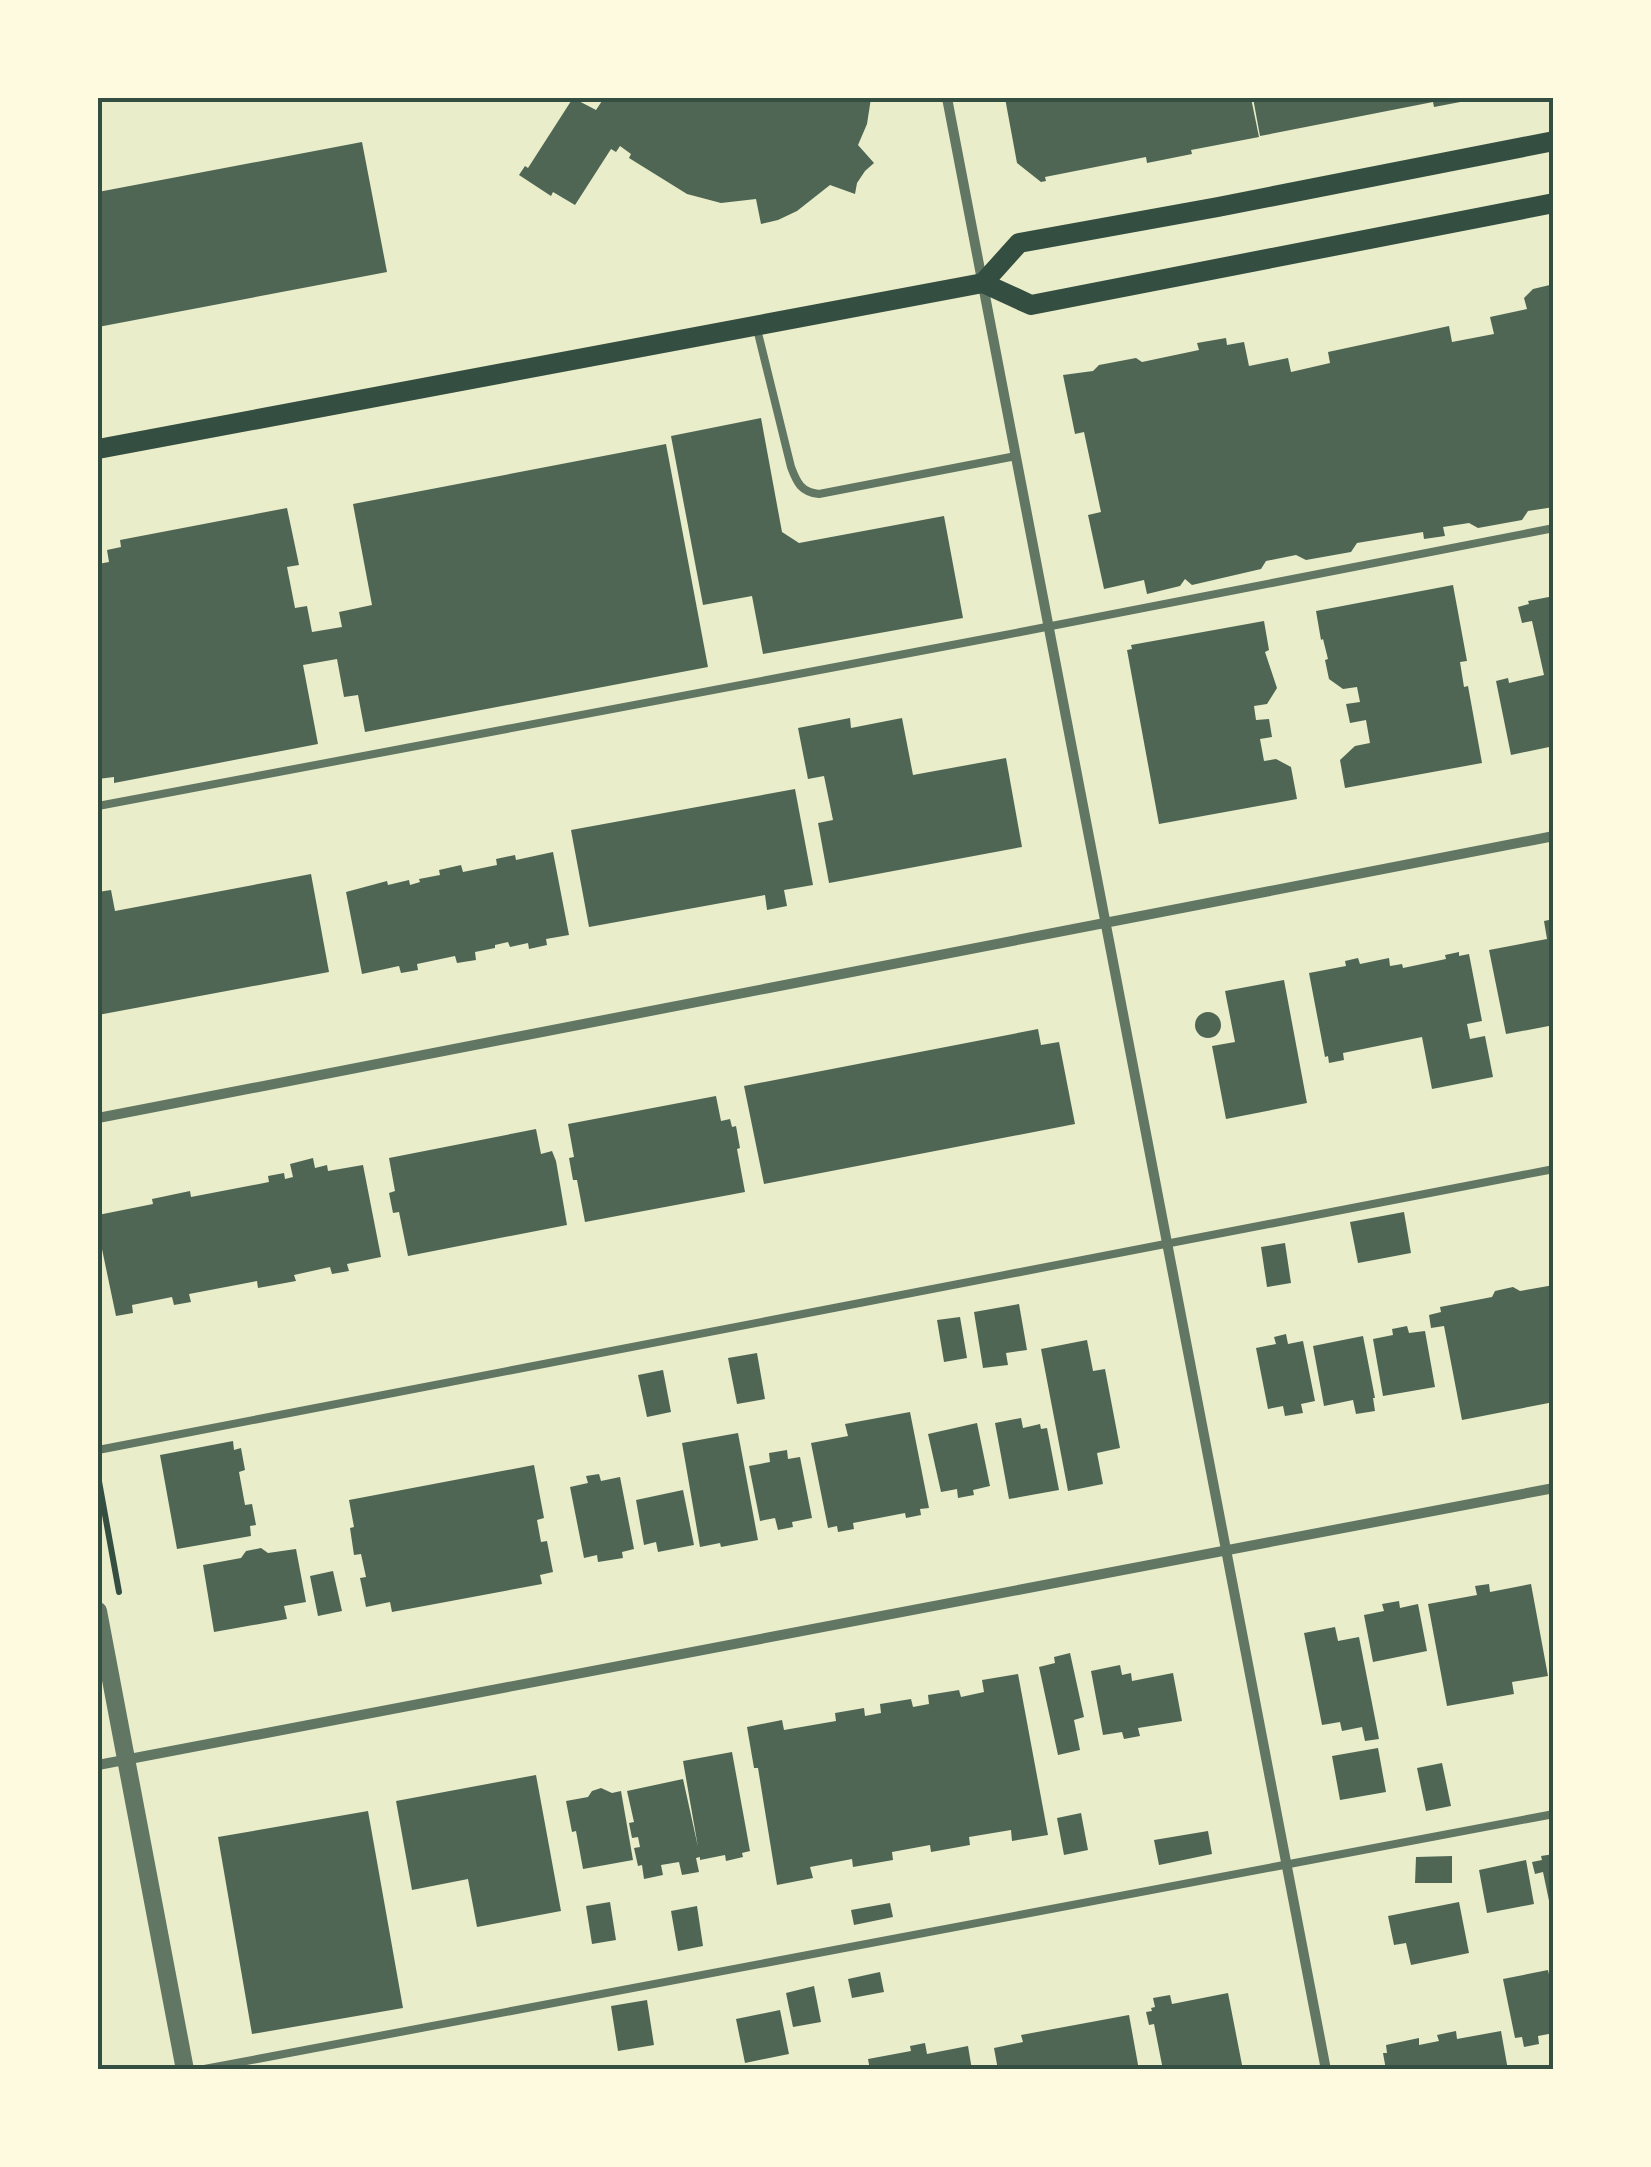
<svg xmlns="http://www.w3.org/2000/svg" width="1651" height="2167" font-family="'Asap Condensed',sans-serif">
<rect width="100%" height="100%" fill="#e9edc9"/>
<path fill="#4f6655" d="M 573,98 L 596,110 L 604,98 L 871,98 L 867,124 L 858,145 L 874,163 L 865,171 L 857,183 L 855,194 L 830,185 L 797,211 L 778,220 L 761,224 L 756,199 L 721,203 L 687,194 L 629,158 L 631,154 L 620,146 L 616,152 L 611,149 L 575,205 L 553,192 L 551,196 L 519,175 L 525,166 L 528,168 Z
M 1005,98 L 1251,98 L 1259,137 L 1191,150 L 1192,154 L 1147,163 L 1146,157 L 1045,177 L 1046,181 L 1041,182 L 1017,163 Z
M 1253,98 L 1475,98 L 1476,99 L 1434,107 L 1433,102 L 1260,136 Z
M 362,142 L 387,272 L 98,327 L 98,192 Z
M 1554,284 L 1554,507 L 1528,511 L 1522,520 L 1478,528 L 1469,523 L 1443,527 L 1445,536 L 1424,539 L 1423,532 L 1357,543 L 1351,552 L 1306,560 L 1296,555 L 1266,561 L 1261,569 L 1192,585 L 1185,579 L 1180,586 L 1147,594 L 1144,580 L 1104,589 L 1088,515 L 1101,512 L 1084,432 L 1075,434 L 1063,375 L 1093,371 L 1099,365 L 1136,358 L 1142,362 L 1199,350 L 1197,343 L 1226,338 L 1227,345 L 1244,342 L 1249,366 L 1288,358 L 1291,372 L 1330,363 L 1328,352 L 1449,326 L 1452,342 L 1494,334 L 1490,317 L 1527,309 L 1524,298 L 1533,289 Z
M 761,418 L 782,532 L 799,543 L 944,516 L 963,618 L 763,654 L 752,596 L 703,605 L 671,436 Z
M 666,444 L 708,667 L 365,732 L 358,695 L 344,697 L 337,659 L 303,665 L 318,744 L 114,783 L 114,777 L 98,779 L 98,564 L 109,562 L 107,550 L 121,547 L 120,540 L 287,508 L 299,565 L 287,567 L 295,608 L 307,606 L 312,632 L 342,627 L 339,612 L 372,605 L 353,504 Z
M 1453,585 L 1467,661 L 1460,662 L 1464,687 L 1468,686 L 1482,763 L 1345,788 L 1340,760 L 1355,746 L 1370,743 L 1366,720 L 1350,723 L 1346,704 L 1360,702 L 1357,687 L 1343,689 L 1329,679 L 1325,660 L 1328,659 L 1323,639 L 1321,640 L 1316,611 Z
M 1554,596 L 1554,746 L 1511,755 L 1496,681 L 1508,678 L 1509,683 L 1544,675 L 1532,621 L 1522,623 L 1518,607 L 1529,604 L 1528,601 Z
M 1264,621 L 1269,650 L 1265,652 L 1277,688 L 1267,704 L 1254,706 L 1256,720 L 1269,719 L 1272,737 L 1260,739 L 1264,761 L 1276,759 L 1291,767 L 1297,799 L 1159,824 L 1127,650 L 1132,649 L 1131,645 Z
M 850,718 L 851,728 L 902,718 L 913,775 L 1006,758 L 1022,847 L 829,883 L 818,823 L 833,820 L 824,776 L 808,779 L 798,728 Z
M 795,789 L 813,885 L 784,890 L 787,906 L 767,910 L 765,895 L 589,927 L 571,830 Z
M 553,852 L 569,935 L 546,939 L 547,945 L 529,949 L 528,943 L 510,947 L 508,942 L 495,945 L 495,948 L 475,952 L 476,960 L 457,963 L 455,956 L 417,964 L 418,970 L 401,973 L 399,966 L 362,974 L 346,892 L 387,881 L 388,885 L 409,880 L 410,885 L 420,882 L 419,879 L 440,875 L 439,870 L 461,865 L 463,872 L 497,865 L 496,859 L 515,855 L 516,860 Z
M 311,874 L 329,972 L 98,1015 L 98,892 L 111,890 L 115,911 Z
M 1554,919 L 1554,1025 L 1506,1034 L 1489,950 L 1547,939 L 1544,921 Z
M 1459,952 L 1459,956 L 1469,954 L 1482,1021 L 1467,1024 L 1470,1039 L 1485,1036 L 1493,1077 L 1432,1089 L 1422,1037 L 1343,1053 L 1344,1060 L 1329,1063 L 1328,1056 L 1325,1057 L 1309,973 L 1346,966 L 1345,961 L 1358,958 L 1360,964 L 1389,958 L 1390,966 L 1402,964 L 1403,968 L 1446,959 L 1445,955 Z
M 1284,980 L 1307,1103 L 1226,1119 L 1212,1046 L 1235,1042 L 1225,991 Z
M1195 1025a13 13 0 1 1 26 0a13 13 0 1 1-26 0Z
M 1038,1029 L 1041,1045 L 1059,1042 L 1075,1124 L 764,1184 L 744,1086 Z
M 716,1096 L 721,1121 L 730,1119 L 732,1127 L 736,1126 L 740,1148 L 737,1149 L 745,1192 L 585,1222 L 577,1180 L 573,1180 L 569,1158 L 574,1157 L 568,1124 Z
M 536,1129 L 541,1154 L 552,1151 L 556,1161 L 567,1225 L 408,1256 L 399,1212 L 393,1213 L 389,1193 L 395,1191 L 389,1158 Z
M 313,1158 L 315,1168 L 327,1165 L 328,1171 L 363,1165 L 381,1257 L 347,1264 L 349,1271 L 332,1274 L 330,1267 L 294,1275 L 296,1281 L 258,1288 L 257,1281 L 189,1294 L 191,1302 L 174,1305 L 172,1297 L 132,1305 L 133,1313 L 116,1316 L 98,1230 L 98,1215 L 153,1204 L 152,1199 L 190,1191 L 191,1197 L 269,1182 L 268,1176 L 284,1173 L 285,1179 L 293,1177 L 290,1164 Z
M 1404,1212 L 1411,1253 L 1358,1263 L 1350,1222 Z
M 1285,1243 L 1291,1283 L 1267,1287 L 1261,1247 Z
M 1554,1285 L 1554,1402 L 1462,1420 L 1444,1326 L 1431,1328 L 1429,1315 L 1441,1312 L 1440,1307 L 1492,1297 L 1495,1291 L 1513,1287 L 1520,1291 Z
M 1019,1304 L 1027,1350 L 1006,1353 L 1008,1365 L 983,1368 L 974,1312 Z
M 960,1317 L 967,1358 L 944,1362 L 937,1320 Z
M 1407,1326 L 1409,1333 L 1425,1331 L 1435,1387 L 1383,1396 L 1373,1339 L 1393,1335 L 1392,1329 Z
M 1286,1334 L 1288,1344 L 1303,1341 L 1315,1401 L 1301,1404 L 1303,1413 L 1285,1416 L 1283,1406 L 1268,1409 L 1256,1348 L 1276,1344 L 1274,1337 Z
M 1363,1336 L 1375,1398 L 1373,1398 L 1375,1411 L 1356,1414 L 1353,1400 L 1324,1406 L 1313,1346 Z
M 1087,1340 L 1093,1371 L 1105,1369 L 1120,1448 L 1097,1453 L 1103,1484 L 1068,1491 L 1041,1349 Z
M 757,1353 L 765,1399 L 737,1404 L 728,1358 Z
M 663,1370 L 671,1412 L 647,1417 L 638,1375 Z
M 910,1412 L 929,1508 L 920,1509 L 921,1515 L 906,1518 L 905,1513 L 853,1523 L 854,1529 L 838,1532 L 837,1526 L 828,1528 L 811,1443 L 848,1436 L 845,1424 Z
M 1021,1418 L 1023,1428 L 1040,1424 L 1041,1429 L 1047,1428 L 1059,1490 L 1009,1499 L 995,1423 Z
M 977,1423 L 990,1486 L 973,1490 L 974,1495 L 958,1498 L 957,1489 L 941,1492 L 928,1434 Z
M 738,1433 L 758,1540 L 721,1547 L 720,1543 L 700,1547 L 682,1443 Z
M 233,1441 L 234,1450 L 241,1448 L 245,1470 L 239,1472 L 245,1505 L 252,1504 L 256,1525 L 250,1526 L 251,1536 L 177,1549 L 160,1455 Z
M 787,1450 L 788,1459 L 800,1457 L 812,1518 L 792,1522 L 793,1527 L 778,1530 L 775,1518 L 760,1521 L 749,1466 L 770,1462 L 769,1453 Z
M 534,1465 L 544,1518 L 537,1520 L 541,1542 L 547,1541 L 553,1572 L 540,1575 L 542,1584 L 392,1612 L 390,1602 L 366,1607 L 360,1578 L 366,1577 L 361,1554 L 354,1555 L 350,1528 L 354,1527 L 349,1500 Z
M 599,1474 L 601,1481 L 620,1477 L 634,1549 L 622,1552 L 623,1558 L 598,1562 L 597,1555 L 584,1558 L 570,1487 L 588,1483 L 586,1476 Z
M 683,1490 L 694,1545 L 658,1552 L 656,1542 L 644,1545 L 636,1500 Z
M 261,1548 L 268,1553 L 296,1549 L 306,1602 L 284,1606 L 287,1619 L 214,1632 L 203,1565 L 241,1558 L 246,1551 Z
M 333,1571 L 342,1611 L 318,1616 L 310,1576 Z
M 1489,1584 L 1490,1592 L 1531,1584 L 1548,1676 L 1512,1682 L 1514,1694 L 1447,1706 L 1428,1604 L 1477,1595 L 1475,1586 Z
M 1399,1601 L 1400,1608 L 1418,1604 L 1427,1651 L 1373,1662 L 1364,1615 L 1384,1611 L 1382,1604 Z
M 1335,1627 L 1338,1641 L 1359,1637 L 1379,1739 L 1365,1741 L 1362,1727 L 1342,1731 L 1340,1722 L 1322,1725 L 1304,1633 Z
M 1070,1653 L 1084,1717 L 1074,1720 L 1080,1750 L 1058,1755 L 1039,1667 L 1055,1663 L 1054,1657 Z
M 1120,1665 L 1122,1675 L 1131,1673 L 1132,1681 L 1173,1673 L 1182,1721 L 1138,1728 L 1140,1736 L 1124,1739 L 1122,1732 L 1103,1735 L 1091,1671 Z
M 1018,1674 L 1048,1835 L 1012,1841 L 1011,1830 L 969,1837 L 970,1845 L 931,1852 L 930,1845 L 892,1852 L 893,1860 L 853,1867 L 852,1859 L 810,1867 L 813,1878 L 777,1885 L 758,1768 L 754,1768 L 747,1727 L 782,1720 L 784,1730 L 836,1721 L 835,1713 L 864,1708 L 865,1716 L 881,1713 L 880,1704 L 911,1699 L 913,1707 L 929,1704 L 928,1695 L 959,1690 L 961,1697 L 984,1692 L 982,1680 Z
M 1378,1748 L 1386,1792 L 1340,1800 L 1332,1756 Z
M 732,1752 L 750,1851 L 742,1853 L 743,1857 L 726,1861 L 725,1855 L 700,1860 L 700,1857 L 696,1858 L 699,1872 L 682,1875 L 679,1862 L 661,1865 L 663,1875 L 644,1879 L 642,1865 L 638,1866 L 634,1848 L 640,1847 L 638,1837 L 632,1838 L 629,1823 L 634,1822 L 627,1791 L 683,1779 L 698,1847 L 683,1761 Z
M 1442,1763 L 1451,1806 L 1426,1811 L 1417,1768 Z
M 536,1775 L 561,1911 L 477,1927 L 468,1879 L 412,1890 L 396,1801 Z
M 601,1788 L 612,1793 L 621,1791 L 633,1860 L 583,1869 L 576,1831 L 572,1832 L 566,1801 L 588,1797 L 592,1791 Z
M 368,1811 L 403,2008 L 252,2034 L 218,1837 Z
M 1081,1813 L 1088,1850 L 1064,1855 L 1057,1818 Z
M 1208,1831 L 1212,1854 L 1159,1865 L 1154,1840 Z
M 1554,1854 L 1554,1915 L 1552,1915 L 1543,1872 L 1535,1874 L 1532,1862 L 1542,1860 L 1541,1856 Z
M 1452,1856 L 1452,1883 L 1415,1883 L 1416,1857 Z
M 1526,1860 L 1534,1904 L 1487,1913 L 1479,1870 Z
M 610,1902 L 616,1940 L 592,1944 L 586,1906 Z
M 1459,1902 L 1469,1953 L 1411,1965 L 1406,1943 L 1394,1945 L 1388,1916 Z
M 890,1903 L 893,1917 L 854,1925 L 851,1910 Z
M 697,1906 L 703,1946 L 678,1951 L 671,1911 Z
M 1548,1970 L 1554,1997 L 1554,2033 L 1538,2036 L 1539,2044 L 1524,2047 L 1522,2037 L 1515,2038 L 1503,1979 Z
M 880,1972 L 884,1992 L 852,1998 L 848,1979 Z
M 814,1986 L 821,2022 L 793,2027 L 786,1993 Z
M 1228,1993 L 1243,2070 L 1163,2070 L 1154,2024 L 1149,2025 L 1146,2012 L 1152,2011 L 1151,2008 L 1155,2007 L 1153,1998 L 1170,1995 L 1172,2004 Z
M 647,2000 L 654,2045 L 618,2051 L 611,2006 Z
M 780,2010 L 789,2054 L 745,2063 L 736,2019 Z
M 1129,2015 L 1139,2070 L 998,2070 L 994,2048 L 1023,2042 L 1021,2035 Z
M 1456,2031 L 1457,2039 L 1501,2031 L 1508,2070 L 1386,2070 L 1383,2053 L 1387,2053 L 1386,2045 L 1419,2038 L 1419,2045 L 1439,2041 L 1437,2035 Z
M 925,2043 L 927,2054 L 968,2046 L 972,2070 L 870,2070 L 868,2059 L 911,2051 L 910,2046 Z"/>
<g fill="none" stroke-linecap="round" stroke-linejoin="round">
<path stroke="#344e41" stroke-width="6" d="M 98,1476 L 119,1592"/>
<path stroke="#617663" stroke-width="8" d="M 757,329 L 791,467 C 797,483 801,492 819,494 L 1016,456
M 98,806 L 1000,636 L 1554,528
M 98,1450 L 1554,1169
M 199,2070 L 1554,1814"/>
<path stroke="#617663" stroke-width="10" d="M 947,98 L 1326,2070
M 98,1118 L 1554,836
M 98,1765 L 1554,1488"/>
<path stroke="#617663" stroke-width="18" d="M 98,1611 L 185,2070"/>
<path stroke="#344e41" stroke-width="20" d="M 983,283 L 1019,243 L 1218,207 L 1554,141
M 98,449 L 983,283 L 1031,305 L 1554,203"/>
</g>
<rect width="1651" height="2167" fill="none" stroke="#fefae0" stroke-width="200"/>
<rect x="100" y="100" width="1451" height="1967" fill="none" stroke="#344e41" stroke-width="4"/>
</svg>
